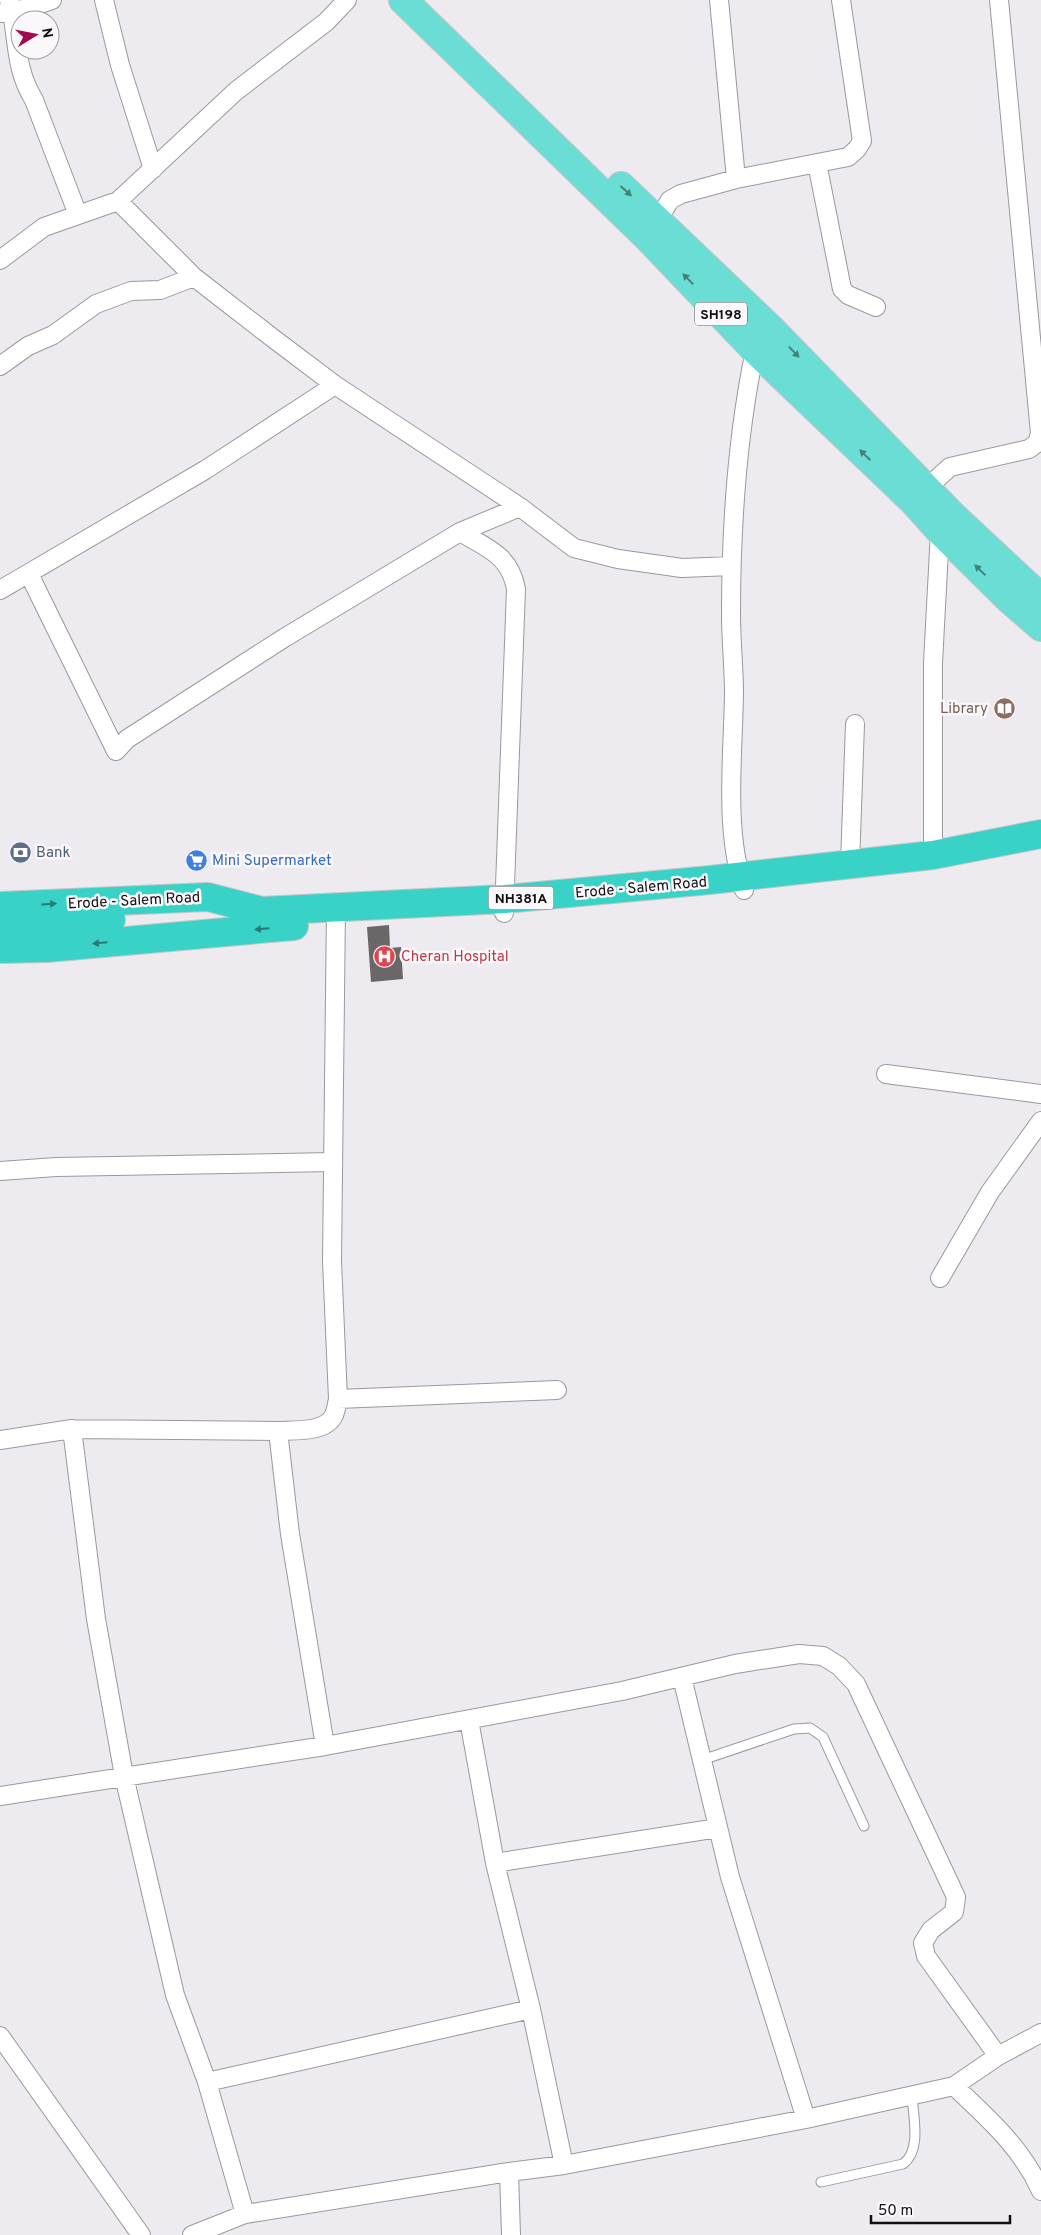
<svg xmlns="http://www.w3.org/2000/svg" width="1041" height="2235" font-family="Overpass,sans-serif">
<rect width="100%" height="100%" fill="#edebef"/>
<path fill="#6b6769" d="M 389,925 L 390,948 L 401,947 L 403,979 L 371,982 L 367,927 Z"/>
<g fill="none" stroke-linecap="round" stroke-linejoin="round">
<defs>
<path id="service" d="M 702,1760 L 794,1729 L 810,1728 L 823,1737 L 864,1826
M 821,2182 L 903,2164 C 922,2150 913,2116 912,2095"/>
<path id="minor" d="M 9,0 C 19,36 13,66 34,100 L 78,215
M 104,0 L 120,65 L 153,169
M 2,13 L 28,8 L 52,0
M 817,163 L 842,289 L 848,295 L 876,307
M 736,179 L 848,157 L 857,149 L 862,141 L 841,0
M 118,201 L 194,277 L 274,339 L 335,385 L 520,507 L 574,548 L 618,559 L 682,568 L 731,566
M 653,228 L 670,200 L 681,194 L 736,179 L 719,0
M 0,260 L 44,227 L 118,201 L 236,91 L 326,22 L 347,0
M 0,366 L 28,346 L 53,335 L 96,304 L 131,291 L 160,290 L 194,277
M 920,494 L 950,467 L 1029,449 L 1037,443 L 1040,433 L 999,0
M 460,532 C 487,548 510,555 516,589 L 504,913
M 29,574 L 116,751 L 127,739 L 284,638 L 460,532 L 520,507
M 0,590 L 205,470 L 335,385
M 933,855 L 933,663 L 940,531
M 850,864 L 855,724
M 744,890 C 724,829 733,758 734,694 C 734,667 731,641 731,614 C 731,525 737,436 755,350 L 759,345
M 886,1074 L 1041,1094
M 0,1171 L 56,1167 L 332,1162
M 940,1278 L 990,1192 L 1041,1121
M 338,1399 L 557,1390
M 72,1429 L 96,1619 L 124,1776 L 175,1995 L 207,2082 L 245,2214
M 278,1431 L 290,1534 L 325,1746
M 0,1440 L 72,1429 L 278,1431 C 294,1430 326,1433 334,1415 C 336,1410 337,1404 338,1399 L 332,1261 L 336,907
M 682,1677 L 730,1877 L 806,2119
M 469,1720 L 495,1863 L 531,2009 L 564,2165
M 0,1796 L 325,1746 L 622,1691 L 735,1664 L 799,1654 L 823,1656 L 839,1666 L 856,1684 L 956,1897 L 954,1912 L 931,1930 L 923,1943 L 926,1956 L 998,2056
M 495,1863 L 718,1828
M 0,2036 L 141,2235
M 207,2082 L 531,2009
M 954,2086 L 998,2056 L 1041,2033
M 509,2172 L 511,2235
M 192,2235 L 245,2214 L 509,2172 L 564,2165 L 806,2119 L 954,2086 C 988,2118 1022,2148 1041,2191"/>
<path id="primary" d="M 403,0 L 647,237 L 755,350 L 913,501 L 940,531 L 1010,600 L 1041,627
M 621,186 L 771,329 L 952,515 L 1041,598"/>
<path id="trunk" d="M 0,906 L 208,897 L 262,911 L 505,899 L 710,880 L 933,855 L 1041,834
M 0,927 L 111,920
M 0,949 L 47,948 L 294,926"/>
</defs>
<use href="#service" stroke="#9a989c" stroke-width="11"/>
<use href="#minor" stroke="#9a989c" stroke-width="20"/>
<use href="#primary" stroke="#c6c6c6" stroke-width="30"/>
<use href="#trunk" stroke="#c6c6c6" stroke-width="30"/>
<use href="#service" stroke="#fff" stroke-width="9"/>
<use href="#minor" stroke="#fff" stroke-width="18"/>
<use href="#primary" stroke="#6addd4" stroke-width="28"/>
<use href="#trunk" stroke="#38d2c6" stroke-width="28"/>
</g>
<defs><path id="oneway-solid" d="M-6-.8H1V-3.2L6.5 0L1 3.2V.8H-6Z" transform="scale(1.25)"/></defs>
<g fill="#42817c">
<use href="#oneway-solid" transform="translate(626 191) rotate(42)"/>
<use href="#oneway-solid" transform="translate(688 279) rotate(-134)"/>
<use href="#oneway-solid" transform="translate(794 352) rotate(46)"/>
<use href="#oneway-solid" transform="translate(865 455) rotate(-136)"/>
<use href="#oneway-solid" transform="translate(980 570) rotate(-136)"/>
</g>
<g fill="#267b75">
<use href="#oneway-solid" transform="translate(49 904) rotate(-3)"/>
<use href="#oneway-solid" transform="translate(262 929) rotate(175)"/>
<use href="#oneway-solid" transform="translate(100 943) rotate(175)"/>
</g>
<defs>
<symbol id="library-disc" viewBox="-11 -11 22 22"><circle r="9.5" fill="#8d6e63" stroke="#fbf8fc"/><path d="M-6-4Q-3-5.5-.7-3.5V5Q-3 3-6 4ZM6-4Q3-5.5 .7-3.5V5Q3 3 6 4Z" fill="#fff"/></symbol>
<symbol id="bank-disc" viewBox="-11 -11 22 22"><circle r="9.5" fill="#5c6f8a" stroke="#fbf8fc"/><path d="M-6-4H6V4H-6ZM0-2.3a2.3 2.3 0 1 0 0 4.6a2.3 2.3 0 1 0 0-4.6Z" fill="#fff"/></symbol>
<symbol id="supermarket-disc" viewBox="-11 -11 22 22"><circle r="9.5" fill="#3f7fe0" stroke="#fbf8fc"/><path d="M-6-5.5h2.5l.6 2H6L4.5 2H-2.5L-4.4-4H-6ZM-1.5 3.2a1.3 1.3 0 1 0 .1 0ZM3 3.2a1.3 1.3 0 1 0 .1 0Z" fill="#fff"/></symbol>
<symbol id="hospital-disc" viewBox="-11 -11 22 22"><circle r="9.5" fill="#e0444e" stroke="#fbf8fc"/><path d="M-5-5h3v3.5h4V-5h3V5h-3V1.5h-4V5h-3Z" fill="#fff"/></symbol>
</defs>
<g fill-rule="evenodd">
<use href="#library-disc" x="992" y="696" width="25" height="25"/>
<use href="#bank-disc" x="8" y="840" width="25" height="25"/>
<use href="#supermarket-disc" x="184" y="848" width="25" height="25"/>
<use href="#hospital-disc" x="372" y="944" width="25" height="25"/>
</g>
<g text-anchor="middle" stroke-width="5" stroke-linejoin="round" paint-order="stroke">
<g fill="#fbf8fc" stroke="#575658" stroke-width="1">
<rect x="695" y="302.5" width="52" height="23" rx="4"/>
<rect x="488.5" y="886.5" width="65" height="23" rx="4"/>
</g>
<g font-size="14" font-weight="bold" fill="#111011">
<text x="721" y="319">SH198</text>
<text x="521" y="903">NH381A</text>
</g>
<g font-size="15" fill="#785e54" stroke="#fbf8fc" text-anchor="end">
<text x="988" y="713">Library</text>
</g>
<g font-size="15" fill="#4e5e75" stroke="#fbf8fc" text-anchor="start">
<text x="36" y="857">Bank</text>
</g>
<g font-size="15" fill="#366cbe" stroke="#fbf8fc" text-anchor="start">
<text x="212" y="865">Mini Supermarket</text>
</g>
<g font-size="15" fill="#111011" stroke="#fbf8fc">
<text transform="translate(641 887) rotate(-5)" y="5">Erode - Salem Road</text>
<text transform="translate(134 900) rotate(-3)" y="5">Erode - Salem Road</text>
</g>
<g font-size="15" fill="#be3a42" stroke="#fbf8fc" text-anchor="start">
<text x="401" y="961">Cheran Hospital</text>
</g>
</g>
<g transform="translate(35 35) rotate(80)"><circle r="24" fill="#fbf8fc" stroke="#9d9b9e"/>
<path d="M0-4L9 19L0 12L-9 19Z" fill="#a00b50"/>
<text y="-8" font-size="14" font-weight="bold" text-anchor="middle" fill="#111011">N</text>
</g>
<path d="M871 2215v8h139v-8" fill="none" stroke="#111011" stroke-width="2.5"/>
<text x="878" y="2215" font-size="15" fill="#111011" stroke="#fbf8fc" stroke-width="4" paint-order="stroke">50 m</text>
</svg>
